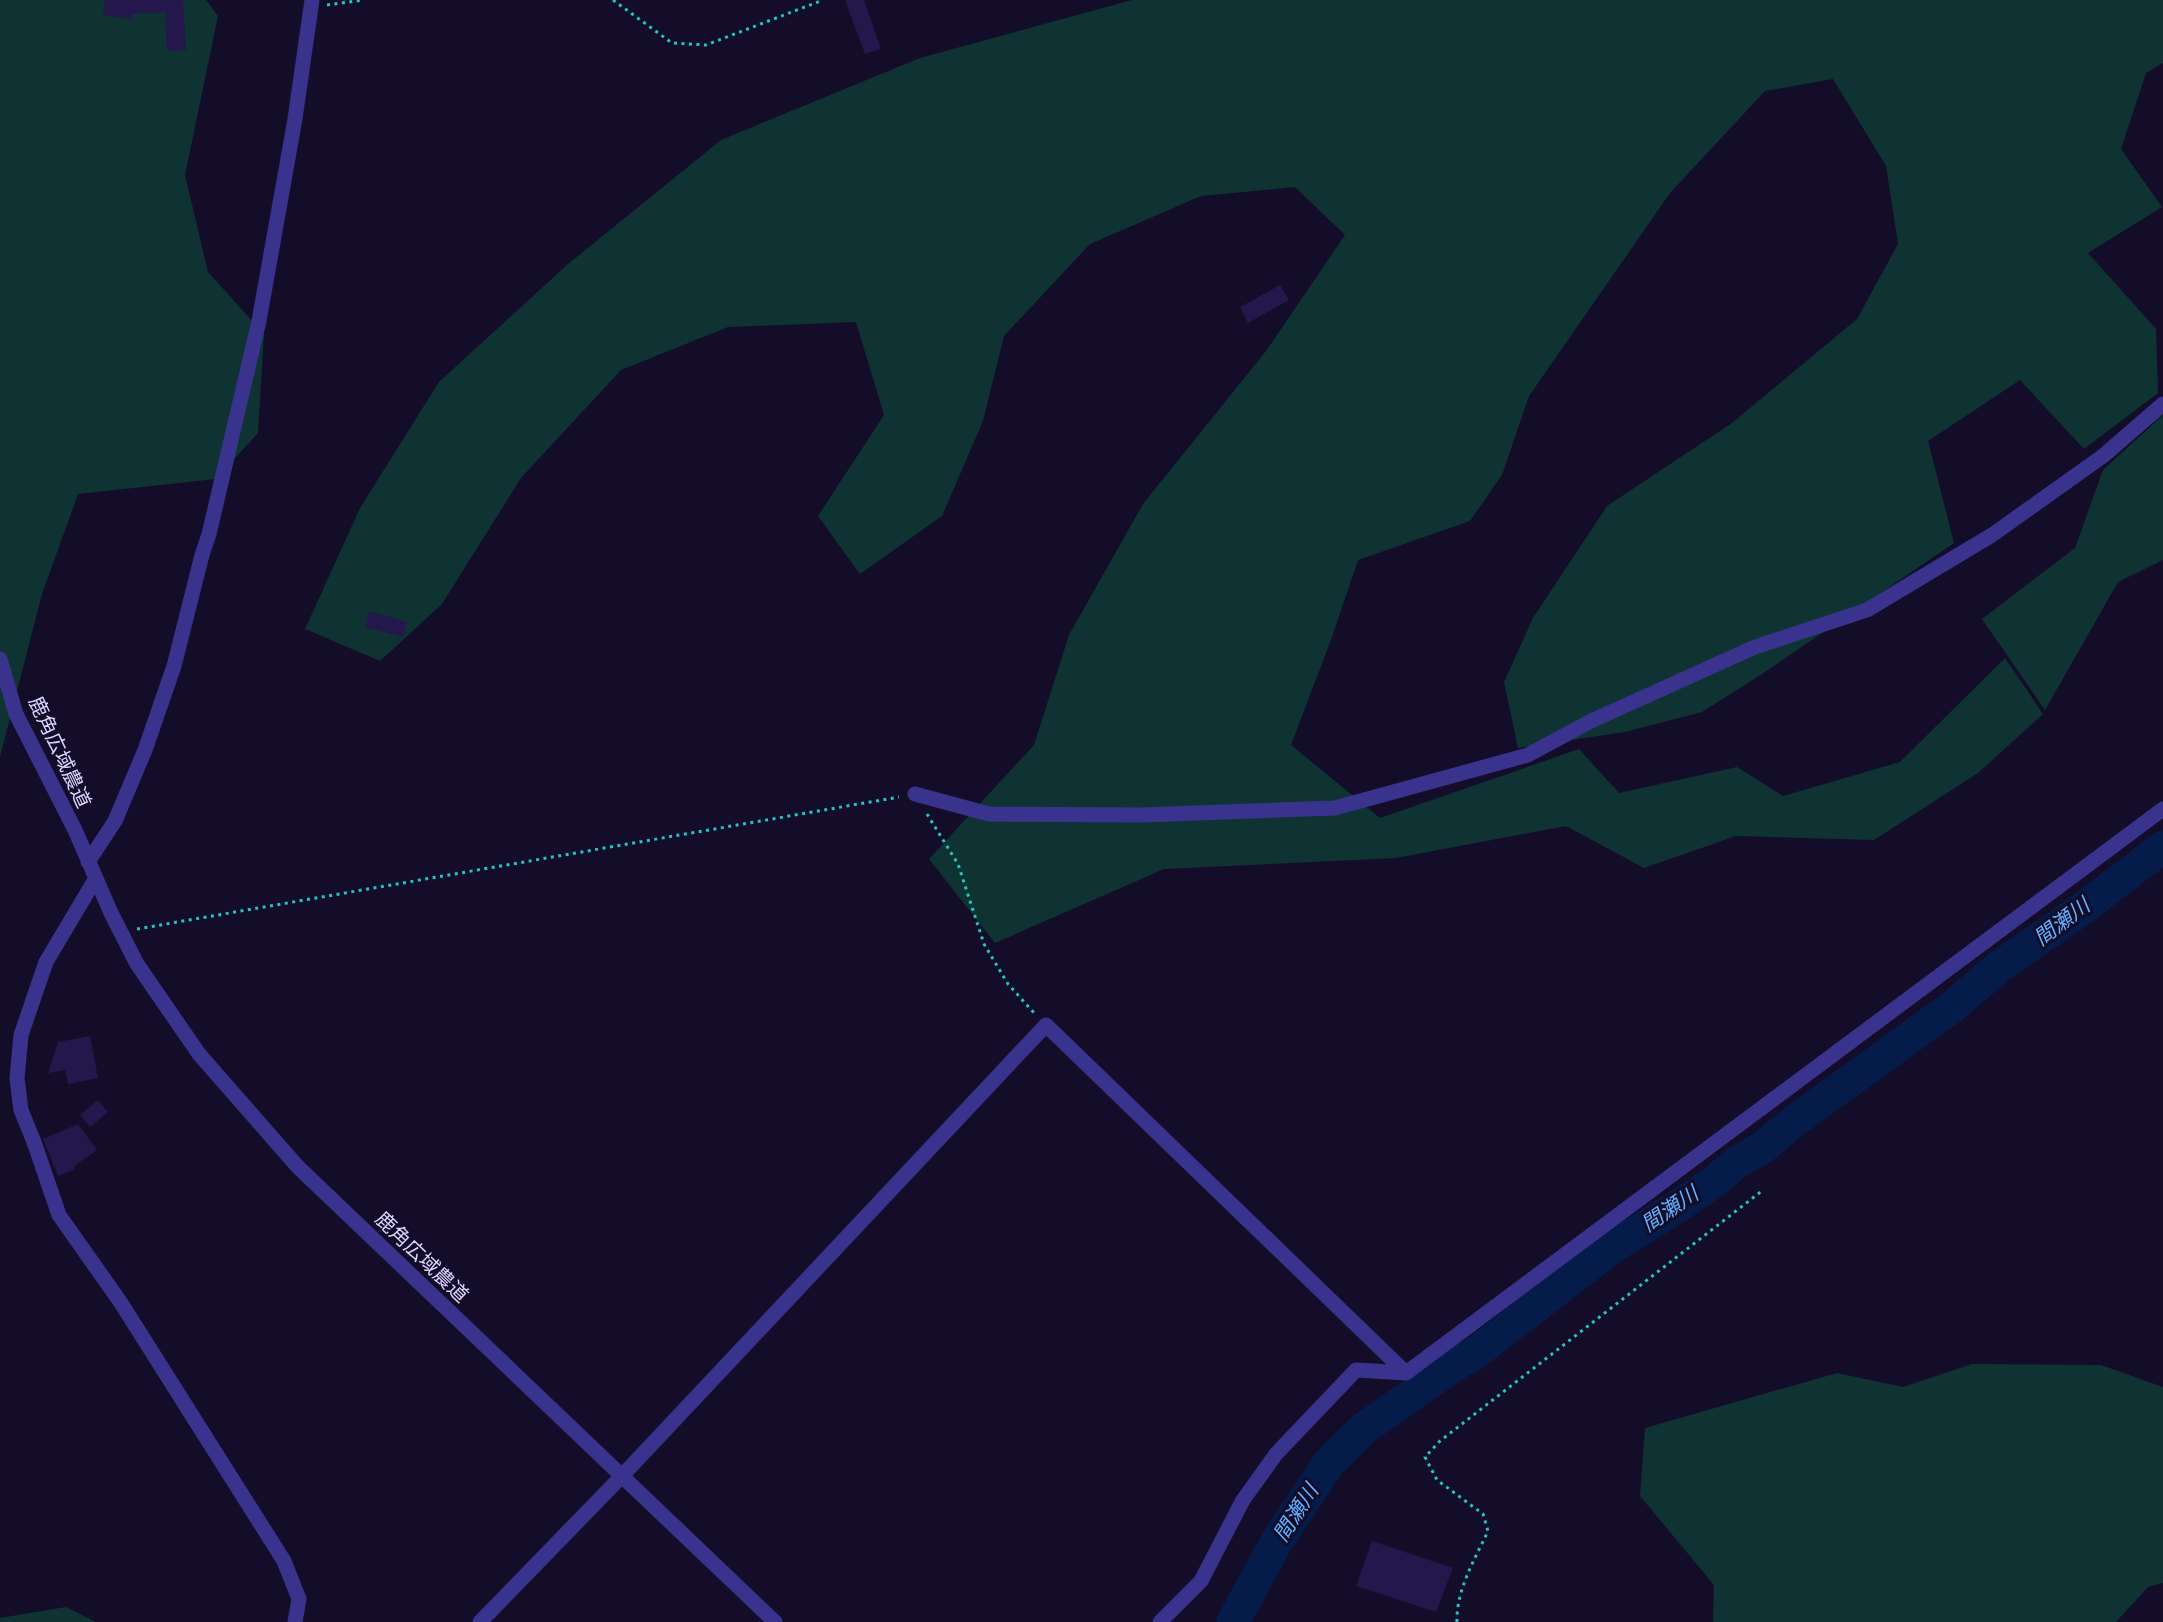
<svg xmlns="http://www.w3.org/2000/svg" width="2163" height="1622" font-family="'Fira Sans','Noto Sans JP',sans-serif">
<rect width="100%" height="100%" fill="#130d29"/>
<path fill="#0f3333" d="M 0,0 L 206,0 L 218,16 L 185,175 L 208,272 L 264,334 L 258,433 L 216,479 L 78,494 L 42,594 L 0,757 Z
M 1132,0 L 2163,0 L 2163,63 L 2146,73 L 2121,149 L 2162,207 L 2088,253 L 2156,329 L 2158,393 L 2084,449 L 2020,380 L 1928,441 L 1954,543 L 1762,674 L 1702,712 L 1625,732 L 1518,748 L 1504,682 L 1533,618 L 1607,506 L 1732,423 L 1857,319 L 1898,244 L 1886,166 L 1833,79 L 1765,91 L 1670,193 L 1529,396 L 1502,475 L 1470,521 L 1358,560 L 1331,640 L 1291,745 L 1380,818 L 1579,749 L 1619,793 L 1737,767 L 1783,796 L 1900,762 L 2005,658 L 2043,714 L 1978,773 L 1874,840 L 1736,836 L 1644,868 L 1566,826 L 1396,858 L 1164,869 L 995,943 L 929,859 L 1034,745 L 1069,635 L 1143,504 L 1266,351 L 1345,235 L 1295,187 L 1201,196 L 1090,244 L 1004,336 L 983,421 L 942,516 L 860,574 L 818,516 L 884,415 L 856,322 L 728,327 L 621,370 L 521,478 L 442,604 L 380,661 L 305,629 L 360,508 L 439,382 L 568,264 L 721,140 L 920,58 Z
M 2163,415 L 2163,560 L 2118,582 L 2045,710 L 1982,619 L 2075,548 L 2103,470 Z
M 1972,1364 L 2101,1365 L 2163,1387 L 2163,1583 L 2148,1587 L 2116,1622 L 1713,1622 L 1714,1585 L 1640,1496 L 1645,1428 L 1837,1373 L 1903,1387 Z
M 66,1607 L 96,1622 L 0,1622 L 0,1618 Z"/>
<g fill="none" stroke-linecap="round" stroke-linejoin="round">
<path stroke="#051c4a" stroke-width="33" d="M 1233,1622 L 1277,1541 L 1329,1463 L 1363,1429 L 1466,1357 L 1469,1358 L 1614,1246 L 1669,1212 L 1715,1181 L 1736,1163 L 1763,1147 L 1793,1122 L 1952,1007 L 2000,966 L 2082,909 L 2163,847"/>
</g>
<path fill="#24174c" d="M 105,0 L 183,0 L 186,50 L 167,51 L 165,12 L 132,14 L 132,19 L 103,15 Z
M 845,0 L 864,0 L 881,49 L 865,54 Z
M 1280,285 L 1289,300 L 1248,323 L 1240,307 Z
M 369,611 L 407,622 L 403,637 L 365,627 Z
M 90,1036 L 98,1078 L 68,1084 L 65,1070 L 48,1073 L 58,1042 Z
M 98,1100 L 108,1112 L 90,1127 L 80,1115 Z
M 78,1124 L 97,1150 L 74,1166 L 75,1169 L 58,1176 L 43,1139 Z
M 1372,1541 L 1453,1568 L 1436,1612 L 1356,1586 Z"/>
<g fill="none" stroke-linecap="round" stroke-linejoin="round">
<path stroke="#22c5c1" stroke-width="3" stroke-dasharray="3 4.5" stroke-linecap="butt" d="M 613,0 L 672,43 L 706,45 L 823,0
M 327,5 L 364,0
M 927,814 L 958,864 L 984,944 L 1008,984 L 1035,1014
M 137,929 L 899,797
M 1457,1622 C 1456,1590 1475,1559 1488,1531 L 1483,1514 L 1437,1480 L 1425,1457 L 1440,1441 L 1763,1190"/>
<path stroke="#3a338d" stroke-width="15" d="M 0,659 L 16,714 L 75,830 L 111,913 L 137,964 L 199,1054 L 298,1167 L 775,1622
M 915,794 L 989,814 L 1143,815 L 1335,808 L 1528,755 L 1591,721 L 1755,647 L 1867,610 L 1992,535 L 2103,456 L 2163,404
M 88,862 L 115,821 L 145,750 L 174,666 L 202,555 L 209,534 L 259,321 L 295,119 L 312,0
M 96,878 L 46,962 L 21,1035 L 17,1078 L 21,1110 L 34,1142 L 59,1215 L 121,1303 L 284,1561 L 299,1599 L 295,1622
M 480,1622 L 621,1477 L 1046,1025 L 1406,1373
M 1160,1622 L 1201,1581 L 1243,1500 L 1276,1454 L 1356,1370 L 1406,1373 L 2163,809"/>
</g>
<g text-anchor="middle" stroke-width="6" stroke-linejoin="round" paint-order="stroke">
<g font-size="20" fill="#dbd5ff" stroke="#130d29">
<text transform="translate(60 752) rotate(65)" y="7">鹿角広域農道</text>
<text transform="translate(422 1257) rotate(44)" y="7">鹿角広域農道</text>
</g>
<g font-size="21" font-style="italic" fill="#63b1ff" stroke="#130d29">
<text transform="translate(2062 922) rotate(-37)" y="7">間瀬川</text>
<text transform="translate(1670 1209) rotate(-34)" y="7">間瀬川</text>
<text transform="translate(1296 1513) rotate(-57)" y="7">間瀬川</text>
</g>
</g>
</svg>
